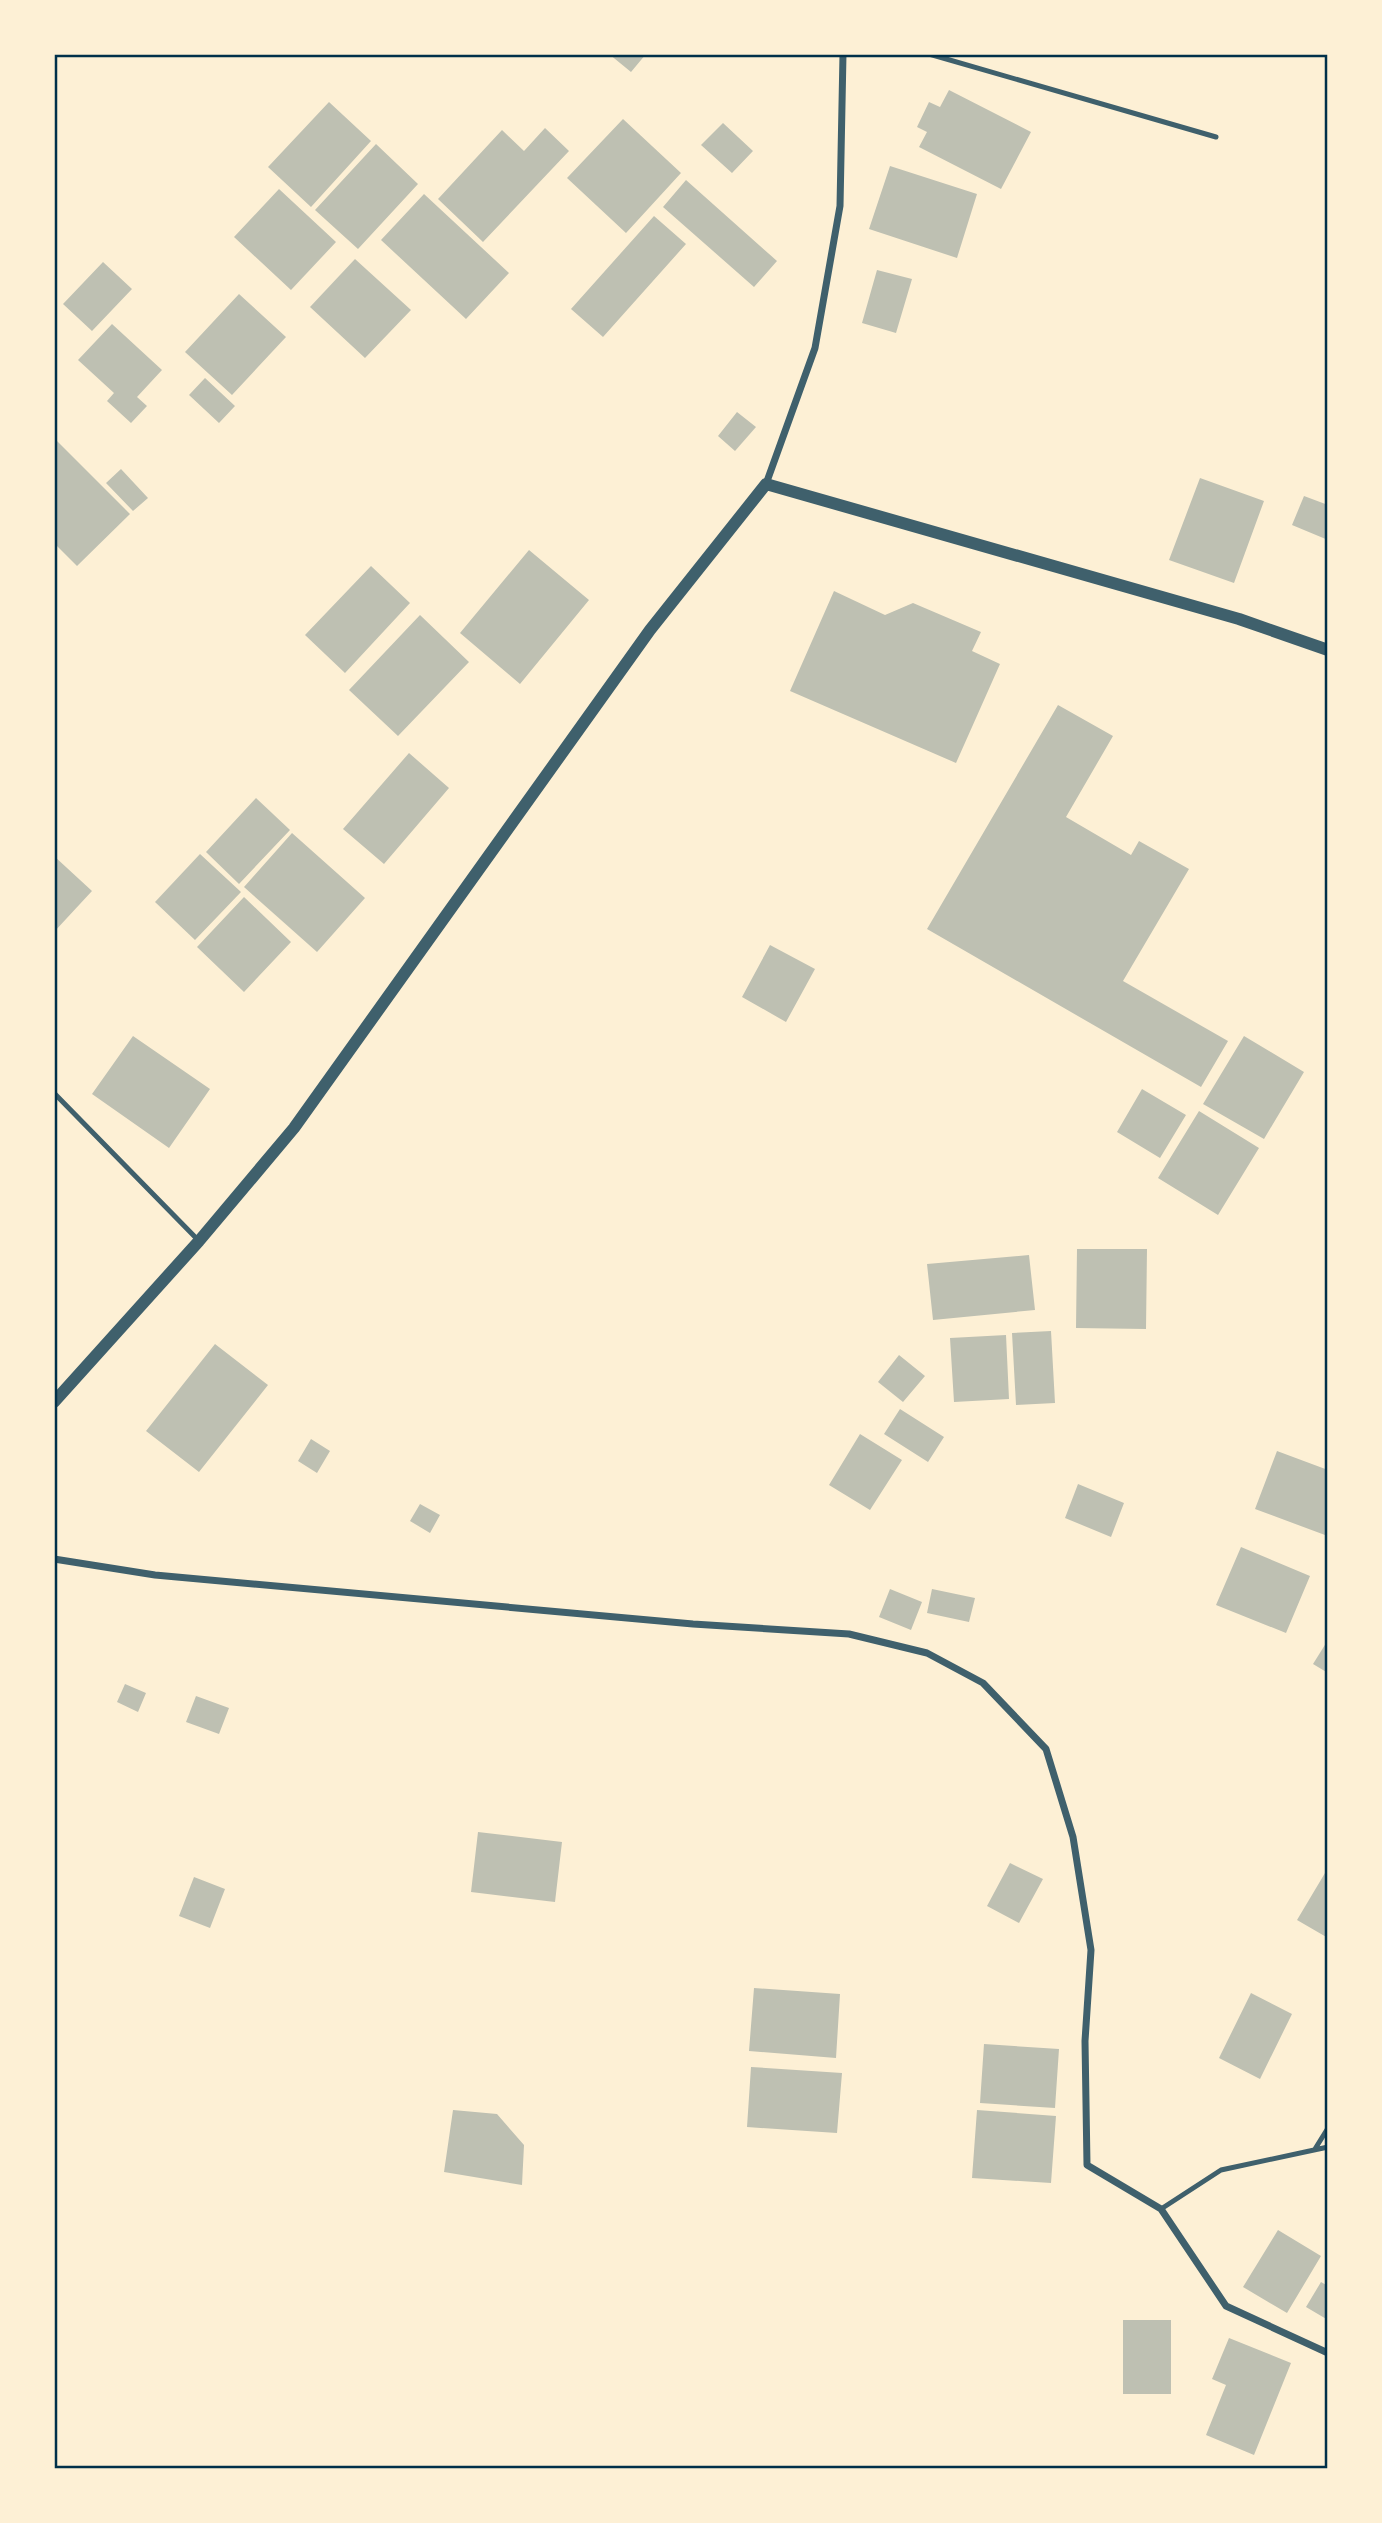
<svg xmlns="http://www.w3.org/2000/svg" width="1382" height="2523" font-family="'Fira Sans',sans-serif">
<rect width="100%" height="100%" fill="#fdf0d5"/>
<path fill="#bec0b2" d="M 609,54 L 646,54 L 631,72 Z
M 949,90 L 1031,132 L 1001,189 L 919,147 L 927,132 L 917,127 L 929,102 L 940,107 Z
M 329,102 L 371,141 L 311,207 L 268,167 Z
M 623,119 L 681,173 L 626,233 L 567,178 Z
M 723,123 L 753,151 L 732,173 L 701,145 Z
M 545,128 L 569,151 L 483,242 L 438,199 L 502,130 L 524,151 Z
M 376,144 L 418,184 L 358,249 L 315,210 Z
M 890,166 L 977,194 L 957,258 L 869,229 Z
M 686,180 L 777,261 L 754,287 L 663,207 Z
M 279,189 L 336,242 L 291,290 L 234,237 Z
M 424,194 L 509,273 L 466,319 L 381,240 Z
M 654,216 L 686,244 L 603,337 L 571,309 Z
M 355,259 L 411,310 L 365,358 L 310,307 Z
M 103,262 L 132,289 L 92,331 L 63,304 Z
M 877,270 L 912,279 L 896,333 L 862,323 Z
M 239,294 L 286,337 L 232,395 L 185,352 Z
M 112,324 L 162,370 L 137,397 L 147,406 L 131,423 L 107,401 L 114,393 L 78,360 Z
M 205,378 L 235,406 L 219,423 L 189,395 Z
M 737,412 L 756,427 L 735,451 L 718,436 Z
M 54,438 L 130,514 L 77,566 L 54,543 Z
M 121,469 L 148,498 L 133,511 L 106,483 Z
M 1200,478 L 1264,501 L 1234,583 L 1169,560 Z
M 1304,496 L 1328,505 L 1328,540 L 1292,525 Z
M 529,550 L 589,600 L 520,684 L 460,633 Z
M 371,566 L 410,603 L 345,673 L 305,635 Z
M 834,591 L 885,615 L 913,603 L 981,632 L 972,651 L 1000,664 L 956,763 L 790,691 Z
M 420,615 L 469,662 L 398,736 L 349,690 Z
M 1058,705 L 1113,736 L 1066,817 L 1131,855 L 1139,841 L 1189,869 L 1123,981 L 1228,1041 L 1201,1087 L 927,929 Z
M 409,753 L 449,788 L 384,864 L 343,829 Z
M 256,798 L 290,830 L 239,884 L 206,852 Z
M 292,833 L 365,898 L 317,952 L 244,887 Z
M 200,854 L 241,892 L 195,940 L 155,902 Z
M 54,856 L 92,891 L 54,932 Z
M 244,897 L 291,942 L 244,992 L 197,947 Z
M 770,945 L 815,969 L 786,1022 L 742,997 Z
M 133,1036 L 210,1089 L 169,1148 L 92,1094 Z
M 1244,1036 L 1304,1072 L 1264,1139 L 1203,1104 Z
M 1142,1089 L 1186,1115 L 1160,1158 L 1117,1132 Z
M 1199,1111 L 1259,1148 L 1218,1215 L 1158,1178 Z
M 1077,1249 L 1147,1249 L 1146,1329 L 1076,1328 Z
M 1029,1255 L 1035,1310 L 933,1320 L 927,1264 Z
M 1051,1331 L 1055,1403 L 1016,1405 L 1012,1333 Z
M 1006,1335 L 1009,1399 L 954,1402 L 950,1338 Z
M 215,1344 L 268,1385 L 199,1472 L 146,1431 Z
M 899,1355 L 925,1376 L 903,1402 L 878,1382 Z
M 900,1409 L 944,1437 L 928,1462 L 884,1434 Z
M 860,1434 L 902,1460 L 870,1510 L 829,1485 Z
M 311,1439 L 330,1451 L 317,1473 L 298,1461 Z
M 1277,1451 L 1328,1470 L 1325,1535 L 1255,1509 Z
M 1078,1484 L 1124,1503 L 1111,1537 L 1065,1518 Z
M 420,1504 L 440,1515 L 430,1533 L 410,1521 Z
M 1241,1547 L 1310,1576 L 1286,1633 L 1216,1605 Z
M 890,1589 L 922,1602 L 911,1630 L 879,1617 Z
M 932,1589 L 975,1598 L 969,1622 L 927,1613 Z
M 1328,1640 L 1328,1673 L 1313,1664 Z
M 125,1684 L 146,1693 L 138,1712 L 117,1702 Z
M 196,1696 L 229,1708 L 219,1734 L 186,1722 Z
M 478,1832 L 562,1842 L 555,1902 L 471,1892 Z
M 1010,1863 L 1043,1879 L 1019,1923 L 987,1906 Z
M 1325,1873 L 1328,1875 L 1328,1938 L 1297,1920 Z
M 194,1877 L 225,1889 L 210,1928 L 179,1916 Z
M 754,1988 L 840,1994 L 836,2058 L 749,2051 Z
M 1251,1993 L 1292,2014 L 1260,2079 L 1219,2058 Z
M 984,2044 L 1059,2049 L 1055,2108 L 980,2103 Z
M 751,2067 L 842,2073 L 837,2133 L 747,2127 Z
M 453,2110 L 497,2114 L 524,2145 L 522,2185 L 444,2172 Z
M 977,2110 L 1056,2116 L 1051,2183 L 972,2178 Z
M 1278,2230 L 1321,2256 L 1287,2313 L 1243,2287 Z
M 1321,2282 L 1328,2286 L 1328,2320 L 1306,2307 Z
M 1123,2320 L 1171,2320 L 1171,2394 L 1123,2394 Z
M 1229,2338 L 1291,2363 L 1254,2455 L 1206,2435 L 1226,2385 L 1212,2379 Z"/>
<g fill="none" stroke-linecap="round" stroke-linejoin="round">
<path stroke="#3f606c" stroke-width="5" d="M 929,54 L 1216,137
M 54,1093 L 199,1241
M 1315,2149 L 1328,2128
M 1161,2209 L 1221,2170 L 1328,2147"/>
<path stroke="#3f606c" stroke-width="7" d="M 766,484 L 815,348 L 840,206 L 843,54
M 54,1559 L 155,1575 L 693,1624 L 849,1634 L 927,1653 L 983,1683 L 1046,1749 L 1073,1837 L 1091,1950 L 1085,2041 L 1087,2165 L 1161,2209 L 1226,2306 L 1328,2353"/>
<path stroke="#3f606c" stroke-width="12" d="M 54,1402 L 199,1241 L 294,1128 L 650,630 L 766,484 L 1239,619 L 1328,650"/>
</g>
<rect width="1382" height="2523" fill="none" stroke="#fdf0d5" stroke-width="112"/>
<rect x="56" y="56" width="1270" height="2411" fill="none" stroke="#003049" stroke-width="2.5"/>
</svg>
